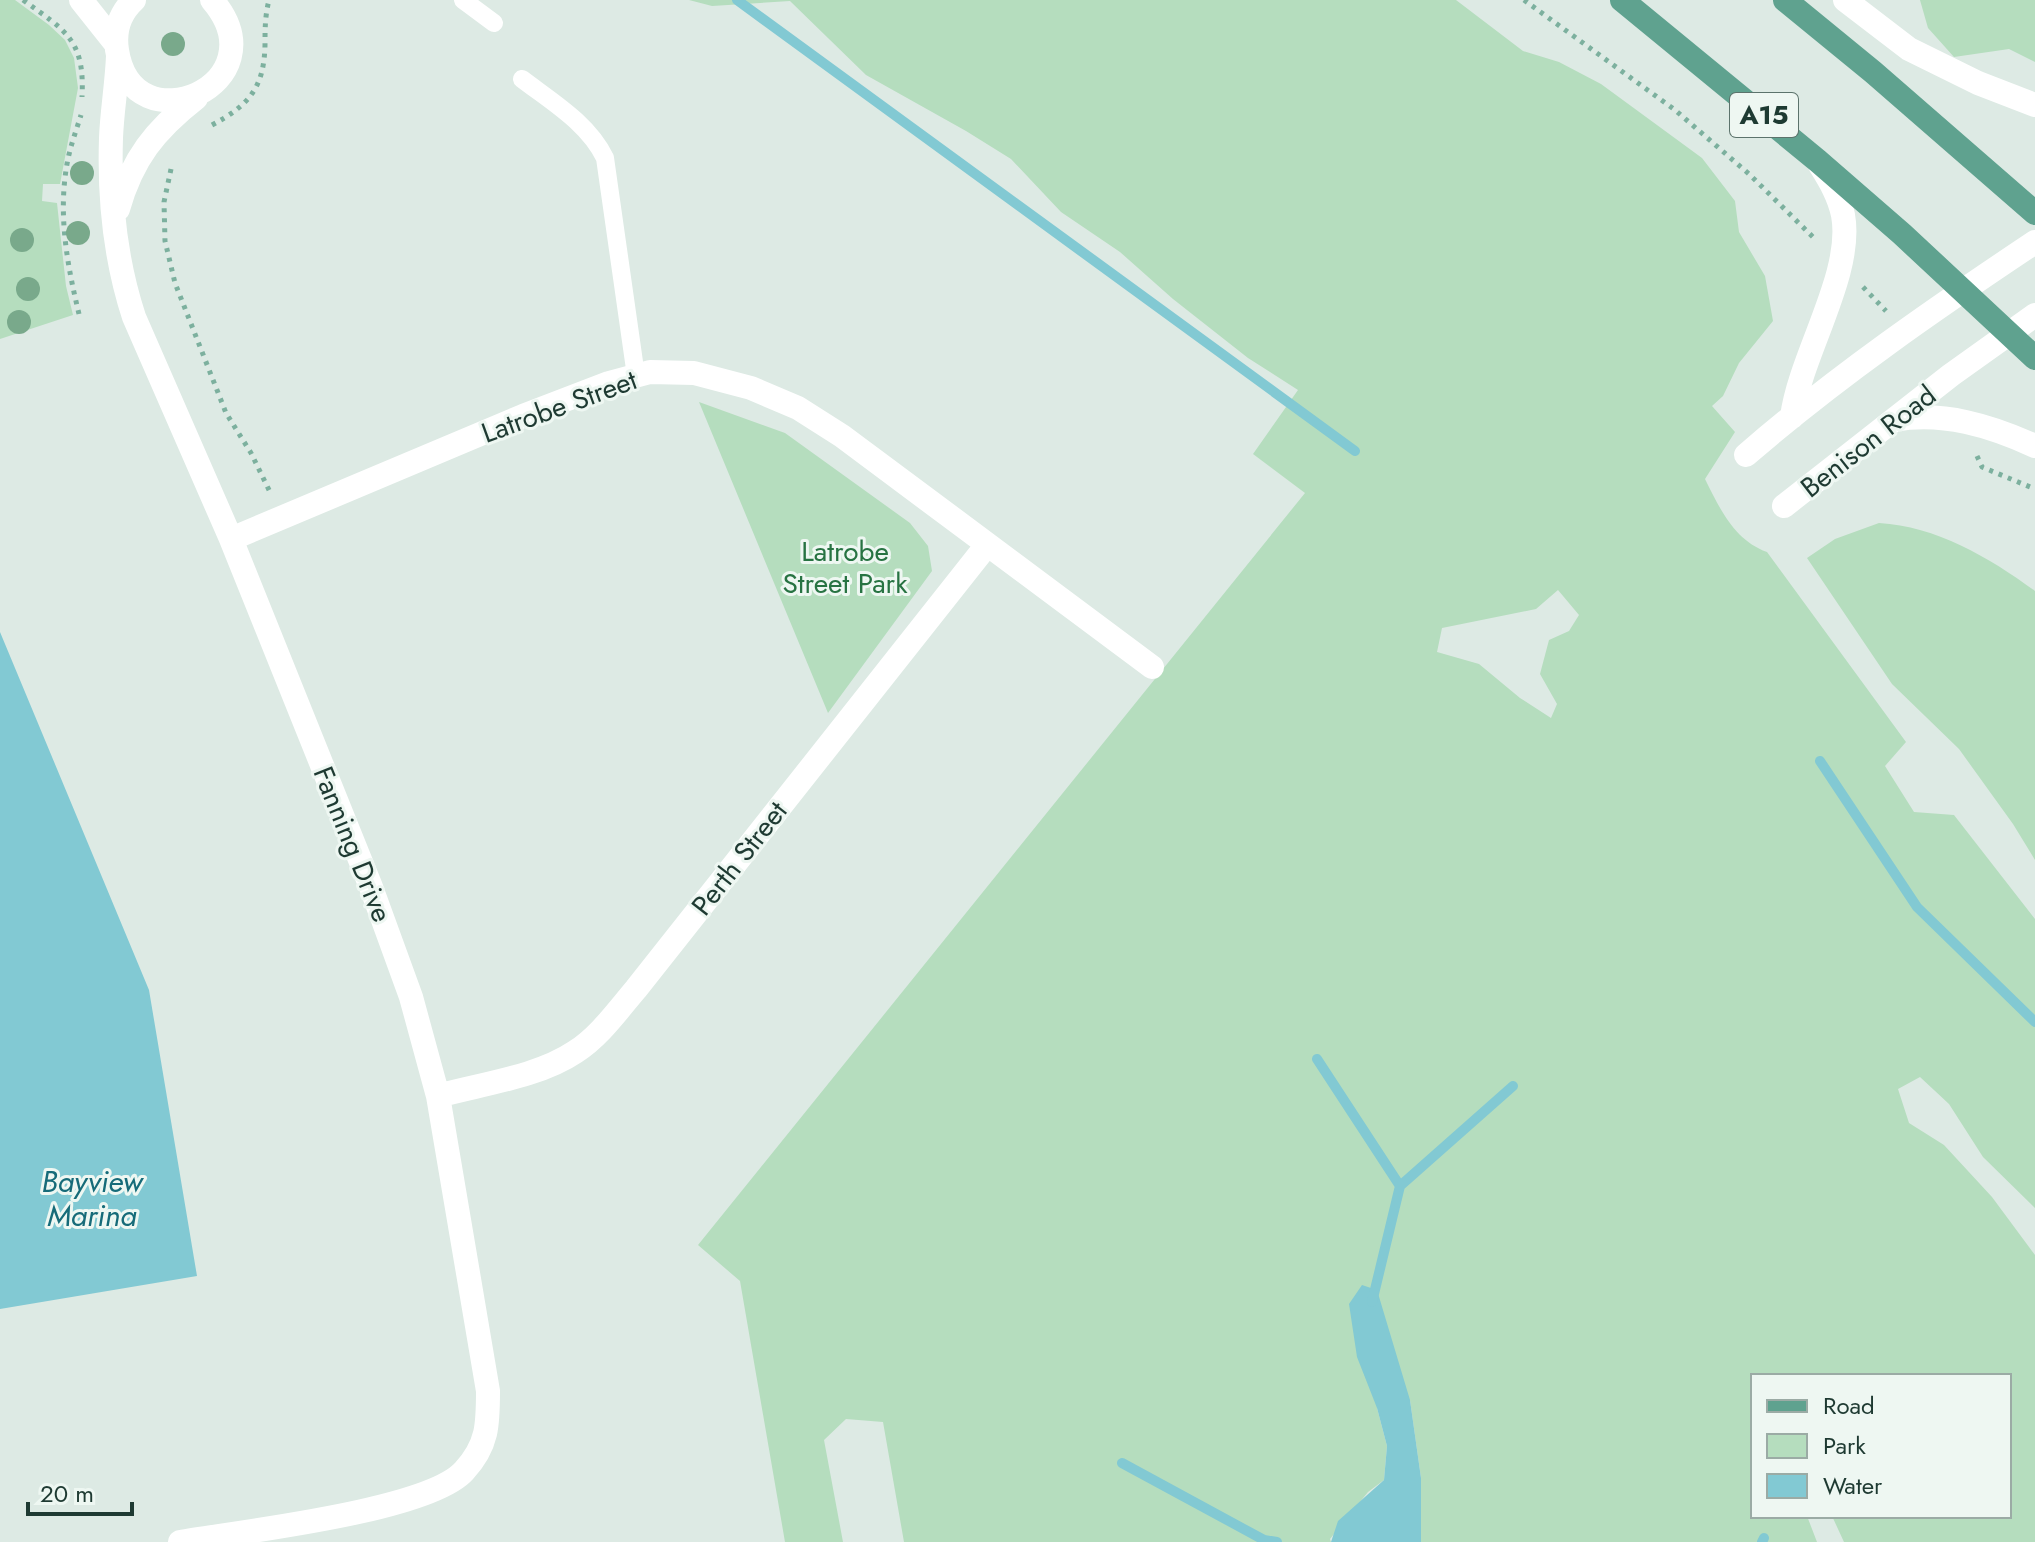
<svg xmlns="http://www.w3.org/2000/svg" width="2035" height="1542" font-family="Jost,sans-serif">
<rect width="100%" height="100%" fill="#ddeae4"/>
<path fill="#b5ddbe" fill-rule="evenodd" d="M 0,0 L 15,0 L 49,25 L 65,40 L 74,58 L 78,88 L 60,184 L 43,184 L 42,201 L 57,203 L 66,286 L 73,315 L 0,339 Z
M 689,0 L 1456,0 L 1523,51 L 1559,62 L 1601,84 L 1702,158 L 1735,201 L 1739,232 L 1765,276 L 1773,321 L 1739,363 L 1723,396 L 1712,406 L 1735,432 L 1705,479 C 1720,509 1734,540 1767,552 L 1906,742 L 1885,766 L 1914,812 L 1954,815 L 2035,919 L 2035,1208 L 1983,1157 L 1949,1104 L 1920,1077 L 1898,1089 L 1909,1123 L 1944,1145 L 1992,1197 L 2035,1255 L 2035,1542 L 1844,1542 L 1832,1516 L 2009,1516 L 2009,1376 L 1753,1376 L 1753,1516 L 1807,1516 L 1817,1542 L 1421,1542 L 1421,1478 L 1410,1400 L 1377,1408 L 1387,1446 L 1384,1480 L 1368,1492 L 1330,1539 L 1331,1542 L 904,1542 L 883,1422 L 846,1419 L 824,1440 L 843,1542 L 785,1542 L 740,1281 L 698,1245 L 1305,493 L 1253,454 L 1298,390 L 1248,358 L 1173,299 L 1120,252 L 1061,212 L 1011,159 L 966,131 L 866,75 L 790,1 L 712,6 ZM 1558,590 L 1579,615 L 1569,631 L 1549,640 L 1540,674 L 1557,704 L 1551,718 L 1520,698 L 1479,664 L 1437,652 L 1442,628 L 1536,609 Z
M 1920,0 L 2035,0 L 2035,62 L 2009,49 L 1954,57 L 1928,28 Z
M 699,402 L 785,433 L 910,523 L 928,546 L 932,571 L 828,713 Z
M 1879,523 C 1936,526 1990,558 2035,591 L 2035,860 L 2013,824 L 1959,749 L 1892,684 L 1807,558 L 1835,539 Z"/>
<path fill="#82c9d3" d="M 0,632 L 149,990 L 197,1276 L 0,1309 Z
M 1362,1285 L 1377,1290 L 1410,1400 L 1421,1478 L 1421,1542 L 1331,1542 L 1338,1521 L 1384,1480 L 1387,1446 L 1377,1408 L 1357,1357 L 1349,1304 Z"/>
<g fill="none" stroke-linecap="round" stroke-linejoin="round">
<path stroke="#82c9d3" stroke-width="10" d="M 737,0 L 1355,451
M 1820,761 L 1917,907 L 2035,1022
M 1317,1059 L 1400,1186
M 1372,1302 L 1400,1186 L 1513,1086
M 1122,1463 L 1264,1540 L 1277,1542
M 1762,1542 L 1764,1538"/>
<path stroke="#7cb09e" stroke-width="5" stroke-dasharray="4 6" stroke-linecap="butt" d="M 23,0 C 66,31 85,40 82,97
M 1524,0 L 1675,110 L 1749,174 L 1816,240
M 212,125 C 249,105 264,88 265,45 C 265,29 265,16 269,0
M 171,169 L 164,202 L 165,241 L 175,283 L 226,413 L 251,453 L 270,492
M 1863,287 L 1886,311
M 79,314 C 67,264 58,215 67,164 C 70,147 76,131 81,115
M 1977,456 L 1982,467 L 2035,489"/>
<path stroke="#fff" stroke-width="18" d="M 463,0 L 494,23
M 522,79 C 552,102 588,123 605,158 L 636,376"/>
<path stroke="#fff" stroke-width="24" d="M 81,0 L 116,44
M 134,0 C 120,13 114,31 117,50 C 132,150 284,84 212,0
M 1845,0 L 1909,49 L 1978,83 L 2035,105
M 118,56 C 117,83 112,111 111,138 C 109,198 115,259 134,317 L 231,539 L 371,887 L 411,997 L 438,1096 L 488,1391 C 488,1424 488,1445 464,1471 C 428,1511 239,1532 180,1542
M 118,209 C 132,159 155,130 196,98
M 1792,417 C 1800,355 1854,274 1843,215 C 1839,196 1830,181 1820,165
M 1894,420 C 1943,411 1991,426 2035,446
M 1746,455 C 1836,377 1936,308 2035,242
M 1784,506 L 1951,375 L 2035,315
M 231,539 L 523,416 L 609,383 L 650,372 L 694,373 L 751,388 L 798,408 L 842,436 L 1152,667
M 438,1096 C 481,1084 538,1077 575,1052 C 599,1037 618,1010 636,989 L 987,545"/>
<path stroke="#5fa28f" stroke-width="24" d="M 1622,0 L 1818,161 L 1902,234 L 2035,358
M 1785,0 L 1873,72 L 2035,213"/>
</g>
<g fill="#79a98b">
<circle cx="173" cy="44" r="12"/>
<circle cx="82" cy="173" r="12"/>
<circle cx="78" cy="233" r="12"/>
<circle cx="22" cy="240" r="12"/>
<circle cx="28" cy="289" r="12"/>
<circle cx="19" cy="322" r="12"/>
</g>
<g text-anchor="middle" stroke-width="6" stroke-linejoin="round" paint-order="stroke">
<rect fill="#eef7f2" stroke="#5c736c" stroke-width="2" x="1730" y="93" width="68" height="44" rx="6"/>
<g font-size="26" font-weight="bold" fill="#1e3a32">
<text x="1764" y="124">A15</text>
</g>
<g font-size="28" fill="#1e3a32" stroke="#eef7f2">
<text transform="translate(559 406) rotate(-20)" y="10">Latrobe Street</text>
<text transform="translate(1868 441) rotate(-38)" y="10">Benison Road</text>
<text transform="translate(353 844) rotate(68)" y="10">Fanning Drive</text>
<text transform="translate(739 858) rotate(-52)" y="10">Perth Street</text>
</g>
<g font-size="28" fill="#277342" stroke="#eef7f2">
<text x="845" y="561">Latrobe<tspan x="845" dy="32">Street Park</tspan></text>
</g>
<g font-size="30" font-style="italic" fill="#166b79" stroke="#eef7f2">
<text x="92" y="1192">Bayview<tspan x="92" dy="34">Marina</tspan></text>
</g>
</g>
<rect x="1751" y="1374" width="260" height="144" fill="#eef7f2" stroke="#9baba5" stroke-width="2"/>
<rect x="1767" y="1400" width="40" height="12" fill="#5fa28f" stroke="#9baba5" stroke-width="2"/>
<text x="1823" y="1414" font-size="24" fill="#1e3a32">Road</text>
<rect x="1767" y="1434" width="40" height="24" fill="#b5ddbe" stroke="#9baba5" stroke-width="2"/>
<text x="1823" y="1454" font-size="24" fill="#1e3a32">Park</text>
<rect x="1767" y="1474" width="40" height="24" fill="#82c9d3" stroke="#9baba5" stroke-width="2"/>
<text x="1823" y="1494" font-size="24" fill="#1e3a32">Water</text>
<path d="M28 1502v12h104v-12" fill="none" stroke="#1e3a32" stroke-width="4"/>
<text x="40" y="1502" font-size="24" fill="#1e3a32" stroke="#eef7f2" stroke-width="6" paint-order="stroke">20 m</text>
</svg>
